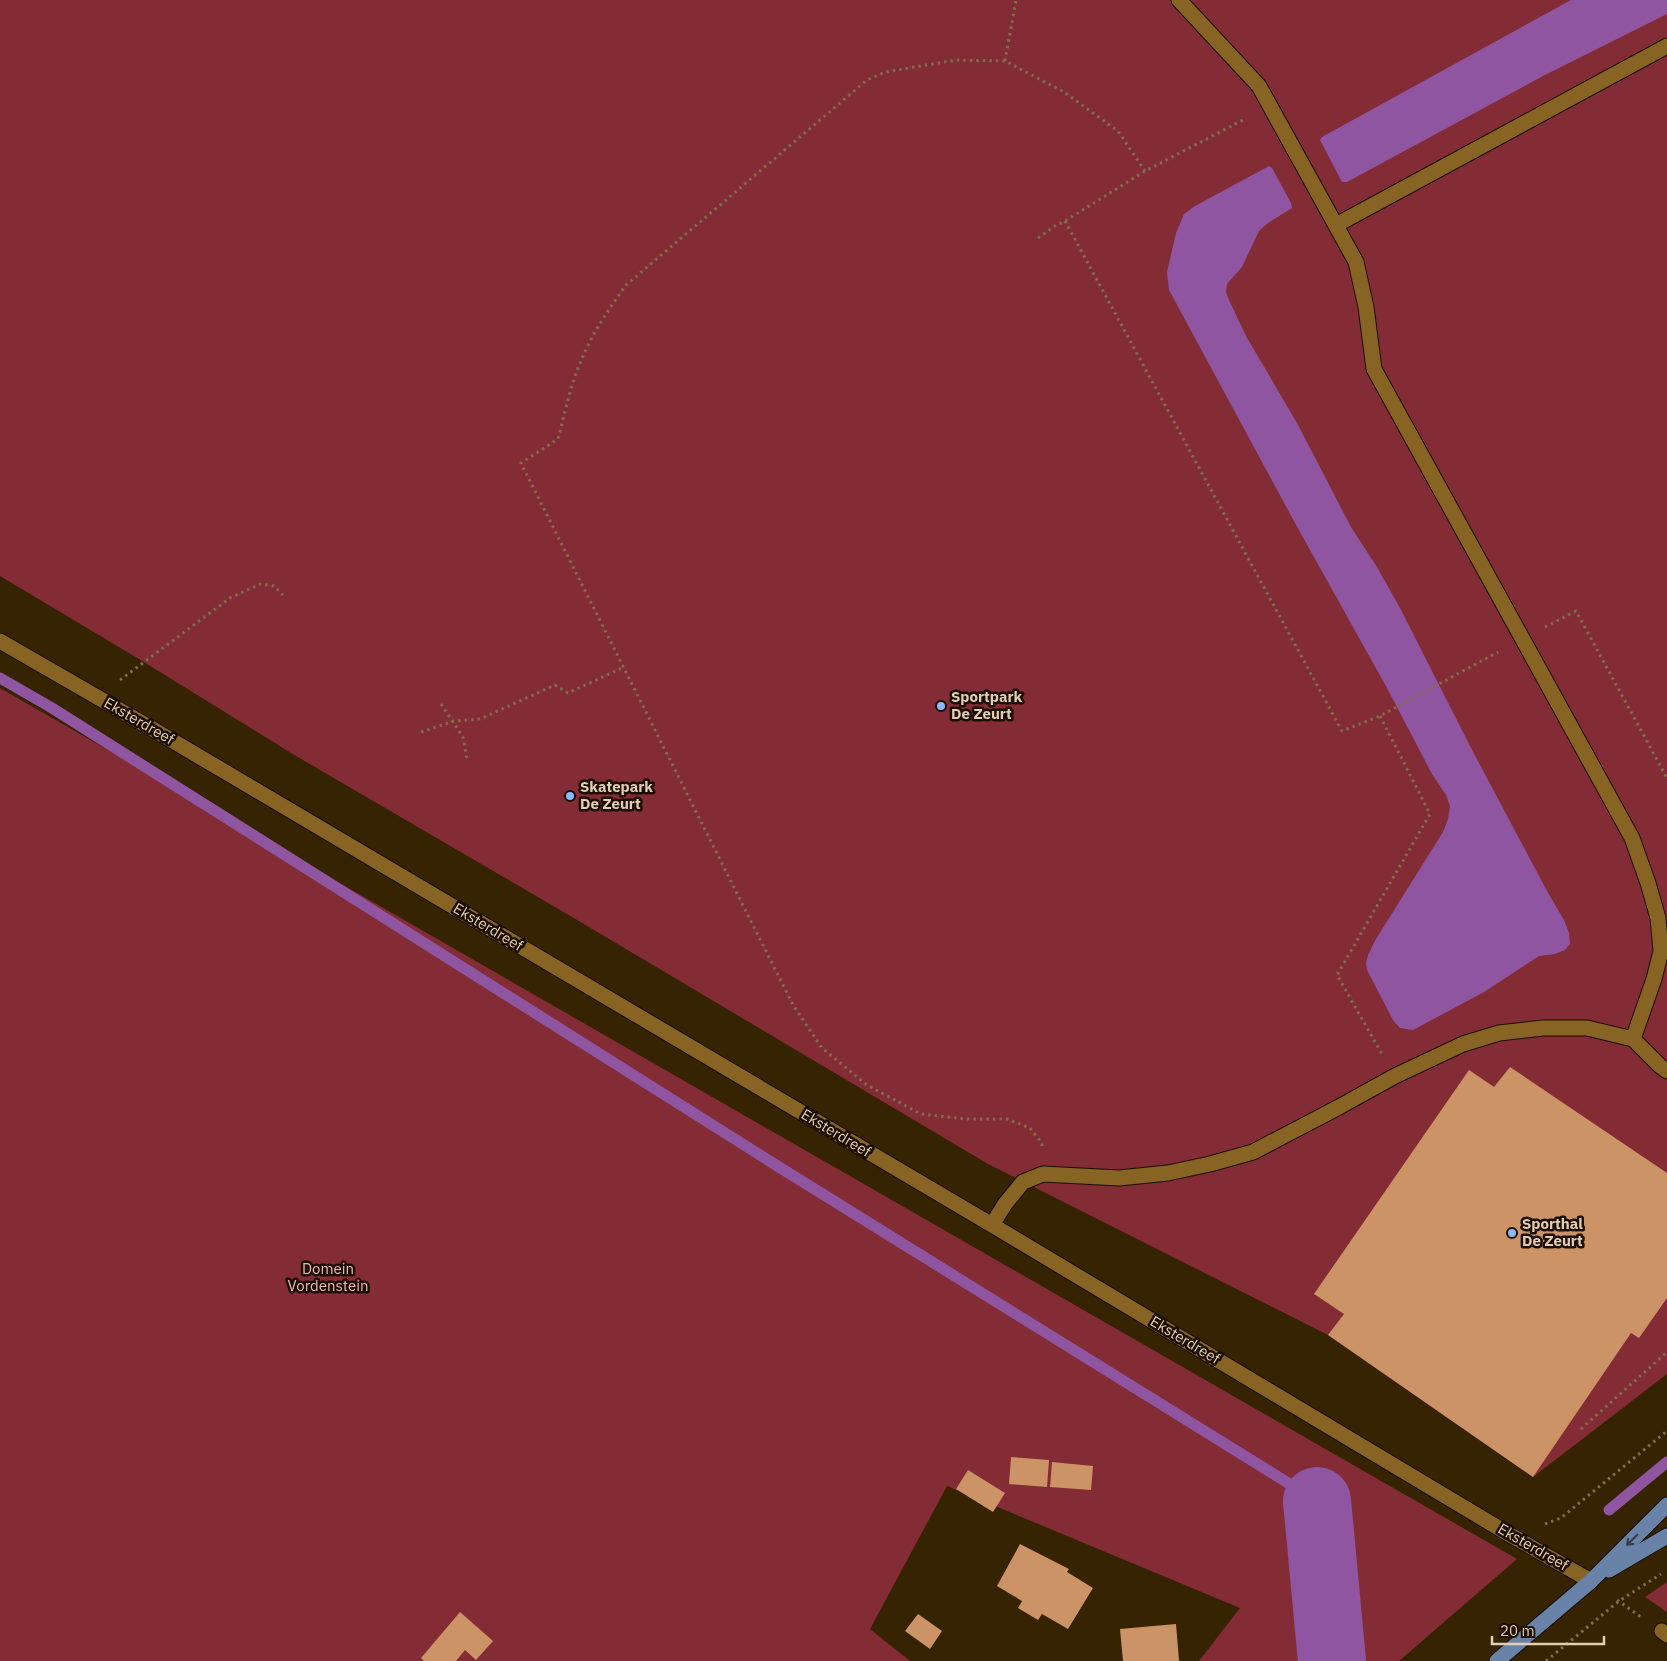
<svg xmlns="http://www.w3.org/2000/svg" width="1667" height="1661" font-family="'IBM Plex Sans',sans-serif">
<rect width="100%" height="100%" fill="#362302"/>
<path fill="#842c35" d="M 0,0 L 1667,0 L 1667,1374 L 1533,1477 L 1328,1335 L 988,1164 L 567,914 L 291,753 L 139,659 L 0,576 Z
M 0,688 L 1517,1559 L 1399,1661 L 1199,1661 L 1240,1608 L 947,1486 L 870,1629 L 910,1661 L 0,1661 Z
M 1667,1582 L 1667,1612 L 1645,1597 Z"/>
<path fill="#8f55a1" d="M 1571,0 L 1667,0 L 1667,14 L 1543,76 L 1347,182 L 1342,182 L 1320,140 L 1322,137 Z
M 1269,166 L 1272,168 L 1291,203 L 1292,208 L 1268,223 L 1259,231 L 1242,267 L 1227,284 L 1226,292 L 1229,300 L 1246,336 L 1297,423 L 1351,527 L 1377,567 L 1400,608 L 1471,748 L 1547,891 L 1564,920 L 1569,933 L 1570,944 L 1565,950 L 1555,954 L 1539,956 L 1484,992 L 1413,1030 L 1400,1028 L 1393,1020 L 1367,970 L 1366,963 L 1368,955 L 1376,939 L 1443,832 L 1448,819 L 1450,806 L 1446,795 L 1432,774 L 1387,688 L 1295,523 L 1169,290 L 1167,272 L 1176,233 L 1184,214 L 1195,206 Z"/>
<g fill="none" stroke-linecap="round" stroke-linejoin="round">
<path stroke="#8f55a1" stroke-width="11" d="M 0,678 L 52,708 L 771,1162 L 1317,1501
M 1609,1510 L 1667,1462"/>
<path stroke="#8f55a1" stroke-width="68" d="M 1317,1501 L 1332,1661"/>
</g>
<path fill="#cc9367" d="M 1510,1067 L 1667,1173 L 1667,1298 L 1639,1338 L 1631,1333 L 1533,1477 L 1328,1335 L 1344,1314 L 1314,1294 L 1469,1070 L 1494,1087 Z
M 1011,1457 L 1049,1460 L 1047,1487 L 1009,1484 Z
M 1052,1462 L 1093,1466 L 1091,1490 L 1050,1487 Z
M 968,1470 L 1005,1493 L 993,1512 L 956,1489 Z
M 1020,1544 L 1069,1569 L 1067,1572 L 1093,1588 L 1068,1629 L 1042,1614 L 1038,1620 L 1018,1608 L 1022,1601 L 997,1586 Z
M 460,1612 L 493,1641 L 476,1660 L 465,1650 L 456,1661 L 424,1661 L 421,1658 Z
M 918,1614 L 942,1631 L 930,1649 L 905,1631 Z
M 1176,1624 L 1179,1661 L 1123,1661 L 1120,1629 Z"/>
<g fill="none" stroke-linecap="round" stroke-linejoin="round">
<defs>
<path id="minor" d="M 1179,0 L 1259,86 L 1356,262 L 1366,307 L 1374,369 L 1632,838 L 1648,883 L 1658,918 L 1661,951 L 1654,979 L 1633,1039
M 1336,225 L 1667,46
M 0,641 L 156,731 L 992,1225 L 1512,1536 L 1591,1581
M 992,1225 L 1005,1204 L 1023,1182 L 1043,1174 L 1119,1178 L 1168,1173 L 1210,1164 L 1253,1152 L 1339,1107 L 1395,1076 L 1463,1044 L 1499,1033 L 1543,1028 L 1587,1028 L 1633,1039 L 1660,1066 L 1667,1071
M 1662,1631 L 1667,1635"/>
<path id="major" d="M 1609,1570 L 1667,1536
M 1497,1661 L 1591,1581 L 1667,1505"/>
</defs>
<use href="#minor" stroke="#190e00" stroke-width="17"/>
<use href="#major" stroke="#190e00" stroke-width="17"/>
<path stroke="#7f6c4c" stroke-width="3" stroke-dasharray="2.5 4" stroke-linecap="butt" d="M 1005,61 L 1016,0
M 1065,221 L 1342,731 L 1380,716 L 1498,652
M 1038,238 L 1055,226 L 1065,221 L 1145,171 L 1245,119
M 1545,627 L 1576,611 L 1667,778
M 120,680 L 230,598 L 260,584 L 274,586 L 283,595
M 441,704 L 463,737 L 467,759
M 1380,716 L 1430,814 L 1337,975 L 1382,1054
M 421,732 L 454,721 L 480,719 L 555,685 L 568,693 L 622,668
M 1042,1146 L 1042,1143 L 1030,1128 L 1007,1119 L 966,1119 L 921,1114 L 867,1085 L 822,1048 L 793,1005 L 521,463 L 558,439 C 565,413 570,386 581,361 C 592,333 609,309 626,285 L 867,80 L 885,72 L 956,60 L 1005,61 L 1064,92 L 1118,131 L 1145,171
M 1581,1429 L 1667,1352
M 1545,1524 L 1561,1518 L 1667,1431
M 1617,1600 L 1641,1617
M 1546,1661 L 1619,1601 L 1661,1574"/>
<use href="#minor" stroke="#876324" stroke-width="15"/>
<use href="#major" stroke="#6883a7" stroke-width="15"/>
</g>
<defs><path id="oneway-shaft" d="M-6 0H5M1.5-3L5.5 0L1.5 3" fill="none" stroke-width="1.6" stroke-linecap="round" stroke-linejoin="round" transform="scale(1.25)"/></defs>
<use stroke="#3a3c43" href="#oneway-shaft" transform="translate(1632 1540) rotate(135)"/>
<g fill="#8cb9fc" stroke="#1b0d00" stroke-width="2">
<circle cx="941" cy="706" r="5"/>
<circle cx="570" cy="796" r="5"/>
<circle cx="1512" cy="1233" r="5"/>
</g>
<g text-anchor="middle" stroke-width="5" stroke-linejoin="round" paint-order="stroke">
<g font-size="15" font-weight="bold" fill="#e2cfb1" stroke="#1b0d00" text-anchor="start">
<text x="951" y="702">Sportpark<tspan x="951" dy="17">De Zeurt</tspan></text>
<text x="580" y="792">Skatepark<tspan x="580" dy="17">De Zeurt</tspan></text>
<text x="1522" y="1229">Sporthal<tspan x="1522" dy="17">De Zeurt</tspan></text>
</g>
<g font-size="15" fill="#e2cfb1" stroke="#1b0d00">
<text transform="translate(139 721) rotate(30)" y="5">Eksterdreef</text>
<text transform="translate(488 927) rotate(31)" y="5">Eksterdreef</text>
<text transform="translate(836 1133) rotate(31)" y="5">Eksterdreef</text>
<text transform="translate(1185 1340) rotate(31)" y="5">Eksterdreef</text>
<text transform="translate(1533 1547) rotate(30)" y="5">Eksterdreef</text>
</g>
<g font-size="15" fill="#eeb7b8" stroke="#1b0d00">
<text x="328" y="1274">Domein<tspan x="328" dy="17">Vordenstein</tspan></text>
</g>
</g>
<path d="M1492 1636v8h112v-8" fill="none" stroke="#e2cfb1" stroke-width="2.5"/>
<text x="1500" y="1636" font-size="15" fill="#e2cfb1" stroke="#1b0d00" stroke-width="4" paint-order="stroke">20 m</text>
</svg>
